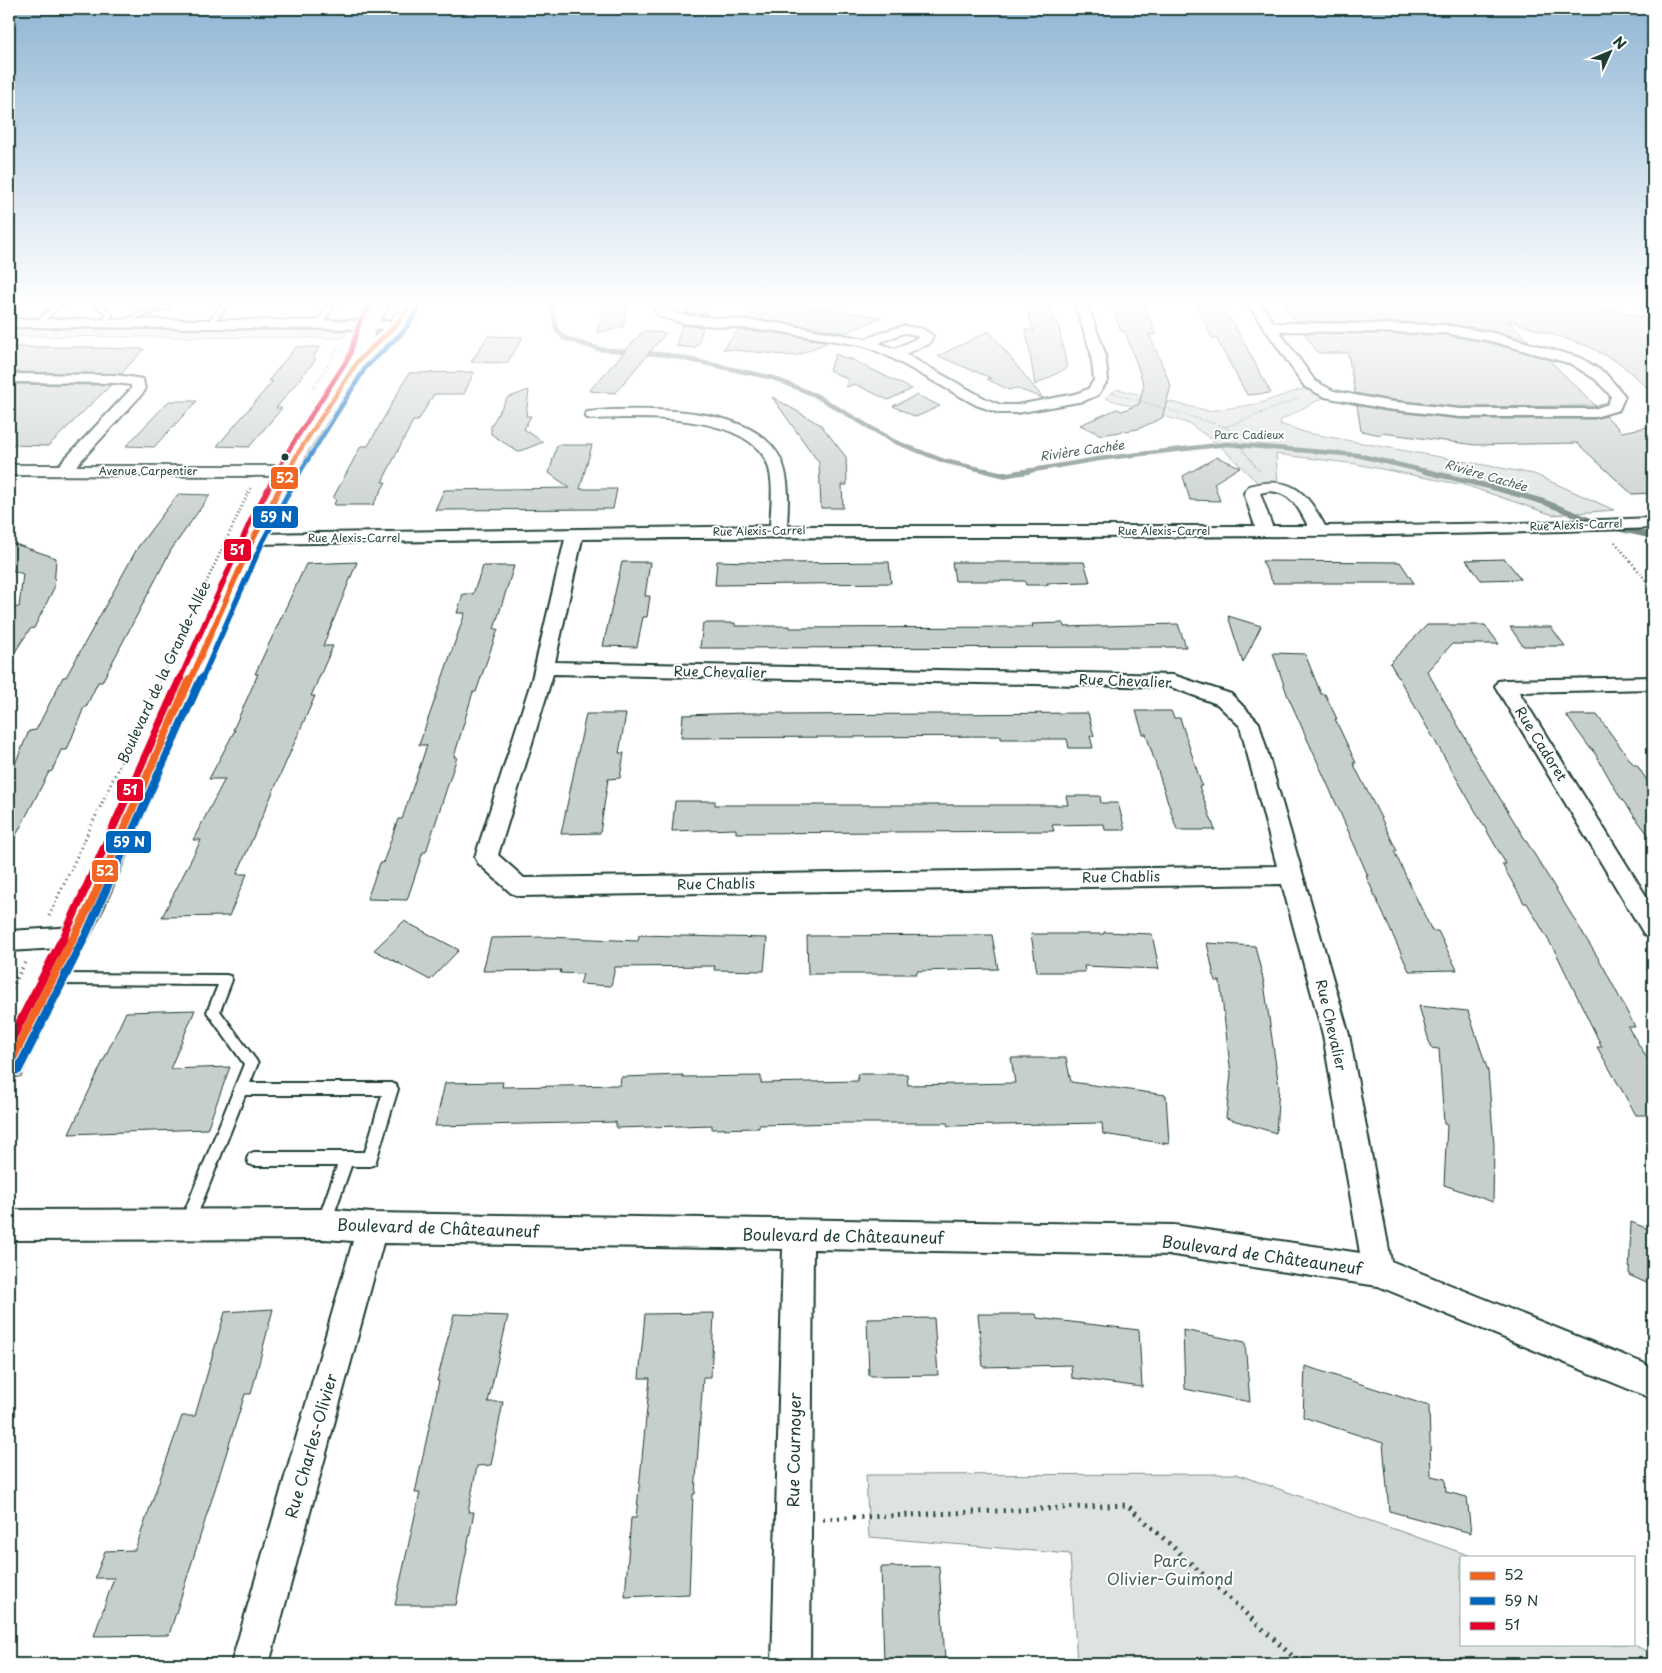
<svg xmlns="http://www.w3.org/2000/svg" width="1662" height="1673" font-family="'Playpen Sans',sans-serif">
<rect width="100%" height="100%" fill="#fff"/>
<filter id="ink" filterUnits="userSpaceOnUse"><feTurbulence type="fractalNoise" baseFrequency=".02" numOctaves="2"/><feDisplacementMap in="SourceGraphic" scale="10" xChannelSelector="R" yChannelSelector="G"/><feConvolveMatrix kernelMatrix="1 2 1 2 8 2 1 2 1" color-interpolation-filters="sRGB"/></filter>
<g filter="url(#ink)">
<path fill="#dee3e2" stroke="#7e908b" d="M 9,328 L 348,331 L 343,338 L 9,336 Z
M 1305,388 L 1324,397 L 1281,420 L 1280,424 L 1307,433 L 1534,474 L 1614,510 L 1553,515 L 1468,486 L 1356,464 L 1276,454 L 1278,485 L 1262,487 L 1218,444 L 1190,424 L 1105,398 L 1117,389 L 1209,411 L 1257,404 Z
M 1236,1474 L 1474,1557 L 1461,1557 L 1461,1644 L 1633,1644 L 1653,1655 L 1653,1664 L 1077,1664 L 1070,1554 L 869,1537 L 866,1475 Z"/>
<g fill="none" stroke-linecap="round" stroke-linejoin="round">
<path stroke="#758883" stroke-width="4.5" d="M 552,304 L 556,329 L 564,338 L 599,349 L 668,355 L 773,378 L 815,395 L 893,441 L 944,461 L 992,472
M 1022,472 L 1098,459 L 1227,444 L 1357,455 L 1429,472"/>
<path stroke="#758883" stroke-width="5.5" d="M 987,471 L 1005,475 L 1029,471
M 1424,471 L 1496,488 L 1544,502 L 1599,524
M 1611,527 L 1653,536"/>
</g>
<path fill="#c7cfcc" stroke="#1f3d34" d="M 605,304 L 628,304 L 623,327 L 597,333 Z
M 688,304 L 709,304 L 706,315 L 686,313 Z
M 756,304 L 794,305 L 882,317 L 845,333 L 776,321 L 746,319 Z
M 1025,304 L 1048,304 L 1059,329 L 1067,368 L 1035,385 L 1026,329 L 1034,331 Z
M 1112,304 L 1144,304 L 1156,335 L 1149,334 L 1171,386 L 1162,418 L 1138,429 L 1101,435 L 1080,425 L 1117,409 L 1122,411 L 1139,404 L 1144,385 L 1125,331 L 1121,331 Z
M 1196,304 L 1220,304 L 1235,326 L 1271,393 L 1247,395 L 1216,338 L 1212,338 Z
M 1283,304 L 1439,304 L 1461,308 L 1461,304 L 1587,305 L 1623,312 L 1653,321 L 1653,393 L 1621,364 L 1588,346 L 1507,320 L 1529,341 L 1493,331 L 1444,323 L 1295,321 Z
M 682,325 L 703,327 L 699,342 L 695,348 L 676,346 Z
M 738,330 L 776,333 L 828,342 L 796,356 L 723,349 Z
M 643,331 L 666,333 L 615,393 L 589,391 Z
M 989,331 L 1017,366 L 1043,398 L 1015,388 L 1009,390 L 987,379 L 991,378 L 938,356 Z
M 1304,333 L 1444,335 L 1491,343 L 1548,359 L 1596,406 L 1460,407 L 1386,399 L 1355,393 L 1348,353 L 1318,353 Z
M 488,336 L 523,337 L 507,363 L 471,362 Z
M 9,347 L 95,347 L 93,348 L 144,349 L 121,374 L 9,372 Z
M 296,347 L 320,347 L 313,357 L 316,359 L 276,408 L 282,408 L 249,447 L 217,446 L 273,381 L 268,381 Z
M 836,354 L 849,360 L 849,358 L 912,389 L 888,400 L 855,384 L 846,387 L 847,379 L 829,370 Z
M 474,372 L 464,394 L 434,394 L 418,421 L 413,421 L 382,482 L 386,482 L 373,505 L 334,505 L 336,499 L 333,498 L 361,446 L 368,446 L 409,373 Z
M 9,384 L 111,385 L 48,446 L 9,445 Z
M 529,390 L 526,416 L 531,416 L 524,429 L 543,442 L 518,452 L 491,434 L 491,426 L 507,398 Z
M 917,395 L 940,406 L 916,417 L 893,406 Z
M 772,397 L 821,425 L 846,457 L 847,485 L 842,485 L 843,508 L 821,508 L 819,463 Z
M 169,401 L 197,401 L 154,447 L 126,446 Z
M 1357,405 L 1386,411 L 1460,419 L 1595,419 L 1606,416 L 1622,432 L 1653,426 L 1653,493 L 1632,494 L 1577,443 L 1476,445 L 1382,433 L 1381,435 L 1361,431 Z
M 557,445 L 592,445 L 580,489 L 617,489 L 613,509 L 435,510 L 444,490 L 570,488 L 549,473 Z
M 1217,457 L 1240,467 L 1214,483 L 1220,501 L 1190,500 L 1183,476 Z
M 178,494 L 210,495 L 171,550 L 102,682 L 98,682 L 86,707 L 84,707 L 67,750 L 61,750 L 52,771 L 49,772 L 9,849 L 9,778 L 29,731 L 36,730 L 63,677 L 66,677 L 138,547 Z
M 9,542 L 56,558 L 54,588 L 34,628 L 30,629 L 9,661 L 9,608 L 19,607 L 23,574 L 9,569 Z
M 1505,559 L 1521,579 L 1481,580 L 1466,560 Z
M 717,561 L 784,563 L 889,562 L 891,583 L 715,585 Z
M 1262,561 L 1400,562 L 1414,583 L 1273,583 Z
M 357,562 L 323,646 L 333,646 L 311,696 L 315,696 L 237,874 L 247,874 L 229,916 L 162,917 L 201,840 L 193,840 L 225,779 L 209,779 L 235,730 L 233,730 L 258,674 L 255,674 L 306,564 Z
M 622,562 L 650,562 L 645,596 L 650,596 L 647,617 L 643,617 L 637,647 L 603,646 Z
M 952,562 L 1084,562 L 1090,582 L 1047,583 L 1048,585 L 1026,585 L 1025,581 L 955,581 Z
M 483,566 L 514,566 L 494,629 L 498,629 L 476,692 L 473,692 L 454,757 L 457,757 L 426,852 L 423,852 L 407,900 L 367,899 L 380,863 L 383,863 L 398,819 L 402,819 L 427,745 L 419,745 L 465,613 L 457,613 L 463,594 L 473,594 Z
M 1228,616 L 1261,626 L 1243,663 Z
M 703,623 L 735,623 L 735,626 L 790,626 L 790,628 L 1033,627 L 1032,624 L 1063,623 L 1064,627 L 1178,624 L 1186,647 L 700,648 Z
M 1427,625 L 1485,625 L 1499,644 L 1452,644 L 1427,671 L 1471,748 L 1469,748 L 1603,966 L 1635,1027 L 1628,1027 L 1653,1068 L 1653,1115 L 1636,1115 L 1597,1047 L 1602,1047 L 1557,955 L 1527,903 L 1524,903 L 1502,864 L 1506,864 L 1390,663 Z
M 1510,627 L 1551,627 L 1565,646 L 1523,646 Z
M 1273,653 L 1305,654 L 1321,694 L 1325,694 L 1337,719 L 1335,719 L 1356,763 L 1353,763 L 1382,820 L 1397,851 L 1394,851 L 1432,931 L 1438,931 L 1457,970 L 1409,971 L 1366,876 L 1368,876 L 1339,810 L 1287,694 Z
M 1136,711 L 1171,711 L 1174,718 L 1180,718 L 1202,786 L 1199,786 L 1215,830 L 1177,830 L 1146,734 L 1143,734 Z
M 744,713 L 784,713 L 784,715 L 1088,713 L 1094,736 L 1090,736 L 1093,748 L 1069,748 L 1067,739 L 1001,739 L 1001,736 L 681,738 L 683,715 Z
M 586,714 L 626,714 L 619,753 L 624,753 L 620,778 L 608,779 L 600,833 L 561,834 Z
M 1566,715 L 1597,715 L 1634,765 L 1637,765 L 1653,790 L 1653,841 L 1620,797 L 1592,748 L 1590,748 Z
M 1066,796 L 1100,796 L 1101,803 L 1118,803 L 1125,830 L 1105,830 L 1104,824 L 1052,825 L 1054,831 L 736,833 L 736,829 L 672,831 L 675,801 L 715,801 L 715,805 L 1068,805 Z
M 404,921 L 459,950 L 430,980 L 374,950 Z
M 1104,932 L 1152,934 L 1159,969 L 1084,966 L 1085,972 L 1037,972 L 1031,934 L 1104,934 Z
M 639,935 L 767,938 L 764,971 L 714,970 L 715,966 L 615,967 L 611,986 L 580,984 L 583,974 L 560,973 L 561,970 L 483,971 L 491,938 L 548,937 L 638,941 Z
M 992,935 L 998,969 L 917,971 L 917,974 L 808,974 L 807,936 Z
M 1207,943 L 1255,946 L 1264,983 L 1279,1087 L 1276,1133 L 1226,1118 L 1231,1074 L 1220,981 L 1215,981 Z
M 1419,1006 L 1468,1011 L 1488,1071 L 1494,1145 L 1493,1202 L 1444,1185 L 1447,1125 L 1444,1124 L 1439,1049 L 1431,1048 Z
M 195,1010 L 170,1069 L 230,1067 L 207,1129 L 69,1134 L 126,1012 Z
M 1011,1058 L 1066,1058 L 1071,1082 L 1166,1095 L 1169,1144 L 1103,1134 L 1102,1123 L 948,1126 L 947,1123 L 842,1123 L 759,1125 L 759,1128 L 712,1129 L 712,1125 L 616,1128 L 616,1122 L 435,1126 L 445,1083 L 503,1082 L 502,1087 L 620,1085 L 621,1077 L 683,1075 L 683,1077 L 761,1076 L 761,1083 L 858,1081 L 857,1074 L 907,1074 L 908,1085 L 1015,1083 Z
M 1631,1222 L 1653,1231 L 1653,1286 L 1629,1275 Z
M 273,1309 L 251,1394 L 245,1394 L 169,1635 L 94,1636 L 114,1578 L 95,1578 L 105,1551 L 135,1550 L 182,1416 L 195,1416 L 225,1312 Z
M 714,1313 L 711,1377 L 703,1377 L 695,1494 L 693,1494 L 689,1594 L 625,1597 L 631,1518 L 636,1518 L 650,1378 L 639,1378 L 645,1314 Z
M 454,1314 L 508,1316 L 488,1402 L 503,1402 L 491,1465 L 477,1466 L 468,1512 L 474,1512 L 456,1605 L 395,1605 L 420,1493 L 415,1493 L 439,1381 L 437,1381 Z
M 978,1314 L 1036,1314 L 1037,1318 L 1139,1330 L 1142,1387 L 1072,1378 L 1071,1365 L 983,1367 Z
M 934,1318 L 938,1375 L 869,1376 L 867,1319 Z
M 1183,1330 L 1245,1342 L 1250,1402 L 1185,1389 Z
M 1305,1366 L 1429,1406 L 1431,1476 L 1445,1479 L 1446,1492 L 1467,1497 L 1471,1533 L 1389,1511 L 1383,1443 L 1303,1417 Z
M 939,1566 L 945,1661 L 884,1661 L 881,1567 Z"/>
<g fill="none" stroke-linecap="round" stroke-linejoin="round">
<defs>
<path id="lane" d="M 56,304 L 63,304 L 40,324 L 36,324 L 36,322 Z
M 95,304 L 102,304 L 113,315 L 105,325 L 100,324 L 107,315 Z
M 223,304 L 230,304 L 211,325 L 207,325 L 207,323 Z
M 329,304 L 335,304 L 321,325 L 317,325 L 316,324 Z
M 166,305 L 168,306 L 168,308 L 136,318 L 127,325 L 122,324 L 132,316 Z
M 54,974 L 226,975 L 230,976 L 232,980 L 220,1011 L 258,1063 L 250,1083 L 391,1083 L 396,1085 L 398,1089 L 375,1164 L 370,1166 L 351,1166 L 329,1228 L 324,1230 L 319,1228 L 317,1223 L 337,1166 L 254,1166 L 249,1164 L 247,1159 L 249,1154 L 254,1152 L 365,1152 L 382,1095 L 245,1095 L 192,1228 L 187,1230 L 182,1228 L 180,1223 L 244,1064 L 207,1012 L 218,985 L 54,984 L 50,983 L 48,979 L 50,975 Z"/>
<path id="street" d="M 650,304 L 663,304 L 667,310 L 683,315 L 776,323 L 866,339 L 885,331 L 904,326 L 923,329 L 933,336 L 929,344 L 905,354 L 986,399 L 1001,405 L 1017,405 L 1075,394 L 1088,389 L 1094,380 L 1091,353 L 1075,304 L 1087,304 L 1105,353 L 1108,380 L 1098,395 L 1084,401 L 1017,413 L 999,413 L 976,405 L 890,357 L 865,346 L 776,331 L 682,323 L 659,316 ZM 904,333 L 911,334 L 919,337 L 895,349 L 879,343 Z
M 1248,304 L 1261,304 L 1274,323 L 1444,325 L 1493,333 L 1581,358 L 1605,373 L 1625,396 L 1619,410 L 1595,417 L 1460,417 L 1386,409 L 1325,397 L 1305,387 ZM 1279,331 L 1444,333 L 1491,341 L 1571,364 L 1595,379 L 1611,396 L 1608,404 L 1594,409 L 1460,409 L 1386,401 L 1334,391 L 1315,381 Z
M 1636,304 L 1653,304 L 1653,311 L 1638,307 Z
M 9,319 L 396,321 L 402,325 L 396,329 L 9,327 Z
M 9,374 L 116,375 L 143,379 L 145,390 L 143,393 L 76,466 L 288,466 L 294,468 L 296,471 L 294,474 L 288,476 L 9,475 L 9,465 L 59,465 L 131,389 L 131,385 L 116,383 L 9,382 Z
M 611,410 C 661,409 759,407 782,462 C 790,482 788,505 787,526 L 1255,526 L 1244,493 L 1249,486 C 1291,475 1306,491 1325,526 L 1521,523 L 1653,518 L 1653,528 C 1296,542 939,534 582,539 L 555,662 L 1173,675 L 1231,694 L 1259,723 L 1349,1035 L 1391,1261 L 1653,1367 L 1653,1399 L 1378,1286 L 1174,1255 L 813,1249 L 810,1664 L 772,1664 L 783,1249 L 383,1243 L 269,1664 L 231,1664 L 353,1241 L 324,1239 L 9,1240 L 9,1210 L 324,1209 L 372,1213 L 1174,1225 L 1360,1253 L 1323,1035 L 1282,884 L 519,896 L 511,893 L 478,863 L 475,857 L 532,679 L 565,539 L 253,544 L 247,543 L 245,539 L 247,535 L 253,534 L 770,526 C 771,504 776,474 763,455 C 734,413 637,417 592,419 L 587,418 L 585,415 L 587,412 ZM 1269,491 C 1291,492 1299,508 1308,526 L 1272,526 L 1260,493 ZM 553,674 L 1171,687 L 1217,704 L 1240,726 L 1277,866 L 524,878 L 498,855 Z
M 1653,677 L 1653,689 L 1519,692 L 1653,907 L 1653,937 L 1644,934 L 1495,686 L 1498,681 L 1505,680 Z
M 75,927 L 84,930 L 87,937 L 84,944 L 75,947 L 9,951 L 9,931 Z"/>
<path id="secondary" d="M 375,304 L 390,304 L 377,325 L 373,338 L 390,322 L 402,304 L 417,304 L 402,328 L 364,364 L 307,453 L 263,539 L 105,905 L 21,1075 L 9,1079 L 9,1034 L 75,905 L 243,539 L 289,453 L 350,360 L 361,325 Z"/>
</defs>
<use href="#lane" stroke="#1f3d34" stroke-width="4"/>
<use href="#street" stroke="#1f3d34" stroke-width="4"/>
<use href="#secondary" stroke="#1f3d34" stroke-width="3"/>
<path stroke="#1f3d34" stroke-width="2" stroke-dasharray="0.5 2.5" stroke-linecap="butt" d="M 311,391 L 339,348
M 1113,393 L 1226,427 L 1299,398
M 1226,427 L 1259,471"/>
<path stroke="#1f3d34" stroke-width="2.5" stroke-dasharray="1 3" stroke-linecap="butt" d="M 1615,542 L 1653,589
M 160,681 L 251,487"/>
<path stroke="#1f3d34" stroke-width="3" stroke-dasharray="1 4" stroke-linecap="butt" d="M 49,916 L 160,679"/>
<path stroke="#1f3d34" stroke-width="4" stroke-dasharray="1 4.5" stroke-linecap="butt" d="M 9,993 L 26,961"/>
<path stroke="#1f3d34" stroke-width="5" stroke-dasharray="2 5.5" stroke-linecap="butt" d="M 823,1519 L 1127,1505 L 1301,1664"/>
<use href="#lane" fill="#fff" fill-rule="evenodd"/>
<use href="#street" fill="#fff" fill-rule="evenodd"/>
<use href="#secondary" fill="#fff" fill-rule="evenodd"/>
<defs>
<path id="bus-1-far3" d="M 288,472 L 298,453 L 358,361 L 396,325 L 410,304"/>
<path id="bus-1-far2" d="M 190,681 L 253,539 L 289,471"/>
<path id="bus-1-far1" d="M 72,941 L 90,905 L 190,679"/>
<path id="bus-1" d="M 9,1065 L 72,940"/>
<path id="bus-2-far3" d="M 300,472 L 366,367 L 404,331 L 418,310"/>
<path id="bus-2-far2" d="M 201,681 L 262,543 L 300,471"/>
<path id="bus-2-far1" d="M 83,941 L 201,679"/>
<path id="bus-2" d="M 18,1070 L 83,940"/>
<path id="bus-3-far3" d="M 277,472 L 290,448 L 349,357 L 360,321 L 371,304"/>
<path id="bus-3-far2" d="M 179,681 L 251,520 L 278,471"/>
<path id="bus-3-far1" d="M 62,941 L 180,679"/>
<path id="bus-3" d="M 9,1044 L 62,940"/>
</defs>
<use href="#bus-1-far3" stroke="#fff" stroke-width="7"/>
<use href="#bus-1-far2" stroke="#fff" stroke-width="9"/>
<use href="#bus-1-far1" stroke="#fff" stroke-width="11"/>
<use href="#bus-1" stroke="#fff" stroke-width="13"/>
<use href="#bus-2-far3" stroke="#fff" stroke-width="7"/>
<use href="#bus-2-far2" stroke="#fff" stroke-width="9"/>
<use href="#bus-2-far1" stroke="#fff" stroke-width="11"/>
<use href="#bus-2" stroke="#fff" stroke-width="13"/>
<use href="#bus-3-far3" stroke="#fff" stroke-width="7"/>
<use href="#bus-3-far2" stroke="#fff" stroke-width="9"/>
<use href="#bus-3-far1" stroke="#fff" stroke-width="11"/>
<use href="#bus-3" stroke="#fff" stroke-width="13"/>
<use href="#bus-1-far3" stroke="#f26522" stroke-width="4.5"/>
<use href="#bus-1-far2" stroke="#f26522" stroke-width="5.5"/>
<use href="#bus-1-far1" stroke="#f26522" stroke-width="8"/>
<use href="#bus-1" stroke="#f26522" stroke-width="9"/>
<use href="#bus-2-far3" stroke="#0065bd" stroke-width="4.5"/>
<use href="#bus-2-far2" stroke="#0065bd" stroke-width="5.5"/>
<use href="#bus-2-far1" stroke="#0065bd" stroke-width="8"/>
<use href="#bus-2" stroke="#0065bd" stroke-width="9"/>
<use href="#bus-3-far3" stroke="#e4002b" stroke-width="4.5"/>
<use href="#bus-3-far2" stroke="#e4002b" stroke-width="5.5"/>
<use href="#bus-3-far1" stroke="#e4002b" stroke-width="8"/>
<use href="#bus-3" stroke="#e4002b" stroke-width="9"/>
</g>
</g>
<linearGradient id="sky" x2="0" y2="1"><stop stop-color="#91b6d4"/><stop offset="0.56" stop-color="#fff"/><stop offset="1" stop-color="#fff" stop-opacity="0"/></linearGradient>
<rect width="1662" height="539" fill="url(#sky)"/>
<circle fill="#1f3d34" stroke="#fff" stroke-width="2" cx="285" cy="457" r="4.5"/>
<g text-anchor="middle" stroke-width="4" stroke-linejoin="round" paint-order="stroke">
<g font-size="11" fill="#455e57" stroke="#fff">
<text x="1249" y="439">Parc Cadieux</text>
</g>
<g font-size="11" fill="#1f3d34" stroke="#fff">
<text x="148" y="475">Avenue Carpentier</text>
<text transform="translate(1576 525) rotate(-2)" y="4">Rue Alexis-Carrel</text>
<text transform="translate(759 531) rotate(-1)" y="4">Rue Alexis-Carrel</text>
<text x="1164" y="535">Rue Alexis-Carrel</text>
<text x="354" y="542">Rue Alexis-Carrel</text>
</g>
<g font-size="12" font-style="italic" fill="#4a625b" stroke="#fff">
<text transform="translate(1082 451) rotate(-8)" y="4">Rivière Cachée</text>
<text transform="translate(1486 476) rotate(16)" y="4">Rivière Cachée</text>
</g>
<g font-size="14" fill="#1f3d34" stroke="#fff">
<text transform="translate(164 672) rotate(-65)" y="5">Boulevard de la Grande-Allée</text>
<text transform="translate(720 672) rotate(1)" y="5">Rue Chevalier</text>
<text transform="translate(1125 681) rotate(2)" y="5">Rue Chevalier</text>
<text transform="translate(1541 744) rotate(58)" y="5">Rue Cadoret</text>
<text transform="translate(1121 877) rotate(-1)" y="5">Rue Chablis</text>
<text transform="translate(716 884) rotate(-1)" y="5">Rue Chablis</text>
<text transform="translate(1331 1025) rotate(77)" y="5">Rue Chevalier</text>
</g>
<g font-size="16" fill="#1f3d34" stroke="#fff">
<text transform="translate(438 1228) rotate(2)" y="6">Boulevard de Châteauneuf</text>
<text transform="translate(843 1236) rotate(1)" y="6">Boulevard de Châteauneuf</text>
<text transform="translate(1262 1255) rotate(8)" y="6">Boulevard de Châteauneuf</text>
<text transform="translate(311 1446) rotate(-74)" y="6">Rue Charles-Olivier</text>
<text transform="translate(794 1450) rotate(-89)" y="6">Rue Cournoyer</text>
</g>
<g font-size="16" fill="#455e57" stroke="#fff">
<text x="1170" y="1567">Parc<tspan x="1170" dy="18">Olivier-Guimond</tspan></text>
</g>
</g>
<g stroke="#fff" stroke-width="2">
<rect x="270" y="466" width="29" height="24" rx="5" fill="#f26522"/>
<rect x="252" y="505" width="47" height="24" rx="5" fill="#0065bd"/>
<rect x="223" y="538" width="29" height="24" rx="5" fill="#e4002b"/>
<rect x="116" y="778" width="28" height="24" rx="5" fill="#e4002b"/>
<rect x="105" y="830" width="47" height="24" rx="5" fill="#0065bd"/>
<rect x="91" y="859" width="28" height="24" rx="5" fill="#f26522"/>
</g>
<g font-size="14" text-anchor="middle" font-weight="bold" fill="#fff">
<text x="285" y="483">52</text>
<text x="276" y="522">59 N</text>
<text x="237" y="555">51</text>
<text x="130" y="795">51</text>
<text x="129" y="847">59 N</text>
<text x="105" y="876">52</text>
</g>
<rect width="1662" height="1673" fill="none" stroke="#fff" stroke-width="30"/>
<rect x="15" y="15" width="1632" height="1643" fill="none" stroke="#1f3d34" stroke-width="2" filter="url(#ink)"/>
<rect x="1460" y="1556" width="175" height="90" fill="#ffffff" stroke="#a5b1ae"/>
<rect x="1470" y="1572" width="25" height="8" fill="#f26522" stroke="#a5b1ae"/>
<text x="1504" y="1580" font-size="15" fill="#1f3d34">52</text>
<rect x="1470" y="1597" width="25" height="8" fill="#0065bd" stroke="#a5b1ae"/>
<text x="1504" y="1606" font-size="15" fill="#1f3d34">59 N</text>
<rect x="1470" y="1622" width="25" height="8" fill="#e4002b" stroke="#a5b1ae"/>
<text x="1504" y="1630" font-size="15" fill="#1f3d34">51</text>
<g transform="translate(1610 52) rotate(46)" stroke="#ffffff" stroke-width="4" paint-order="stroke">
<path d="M0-4L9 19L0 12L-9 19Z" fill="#1f3d34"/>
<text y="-8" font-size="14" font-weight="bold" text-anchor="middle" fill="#1f3d34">N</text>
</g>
</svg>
